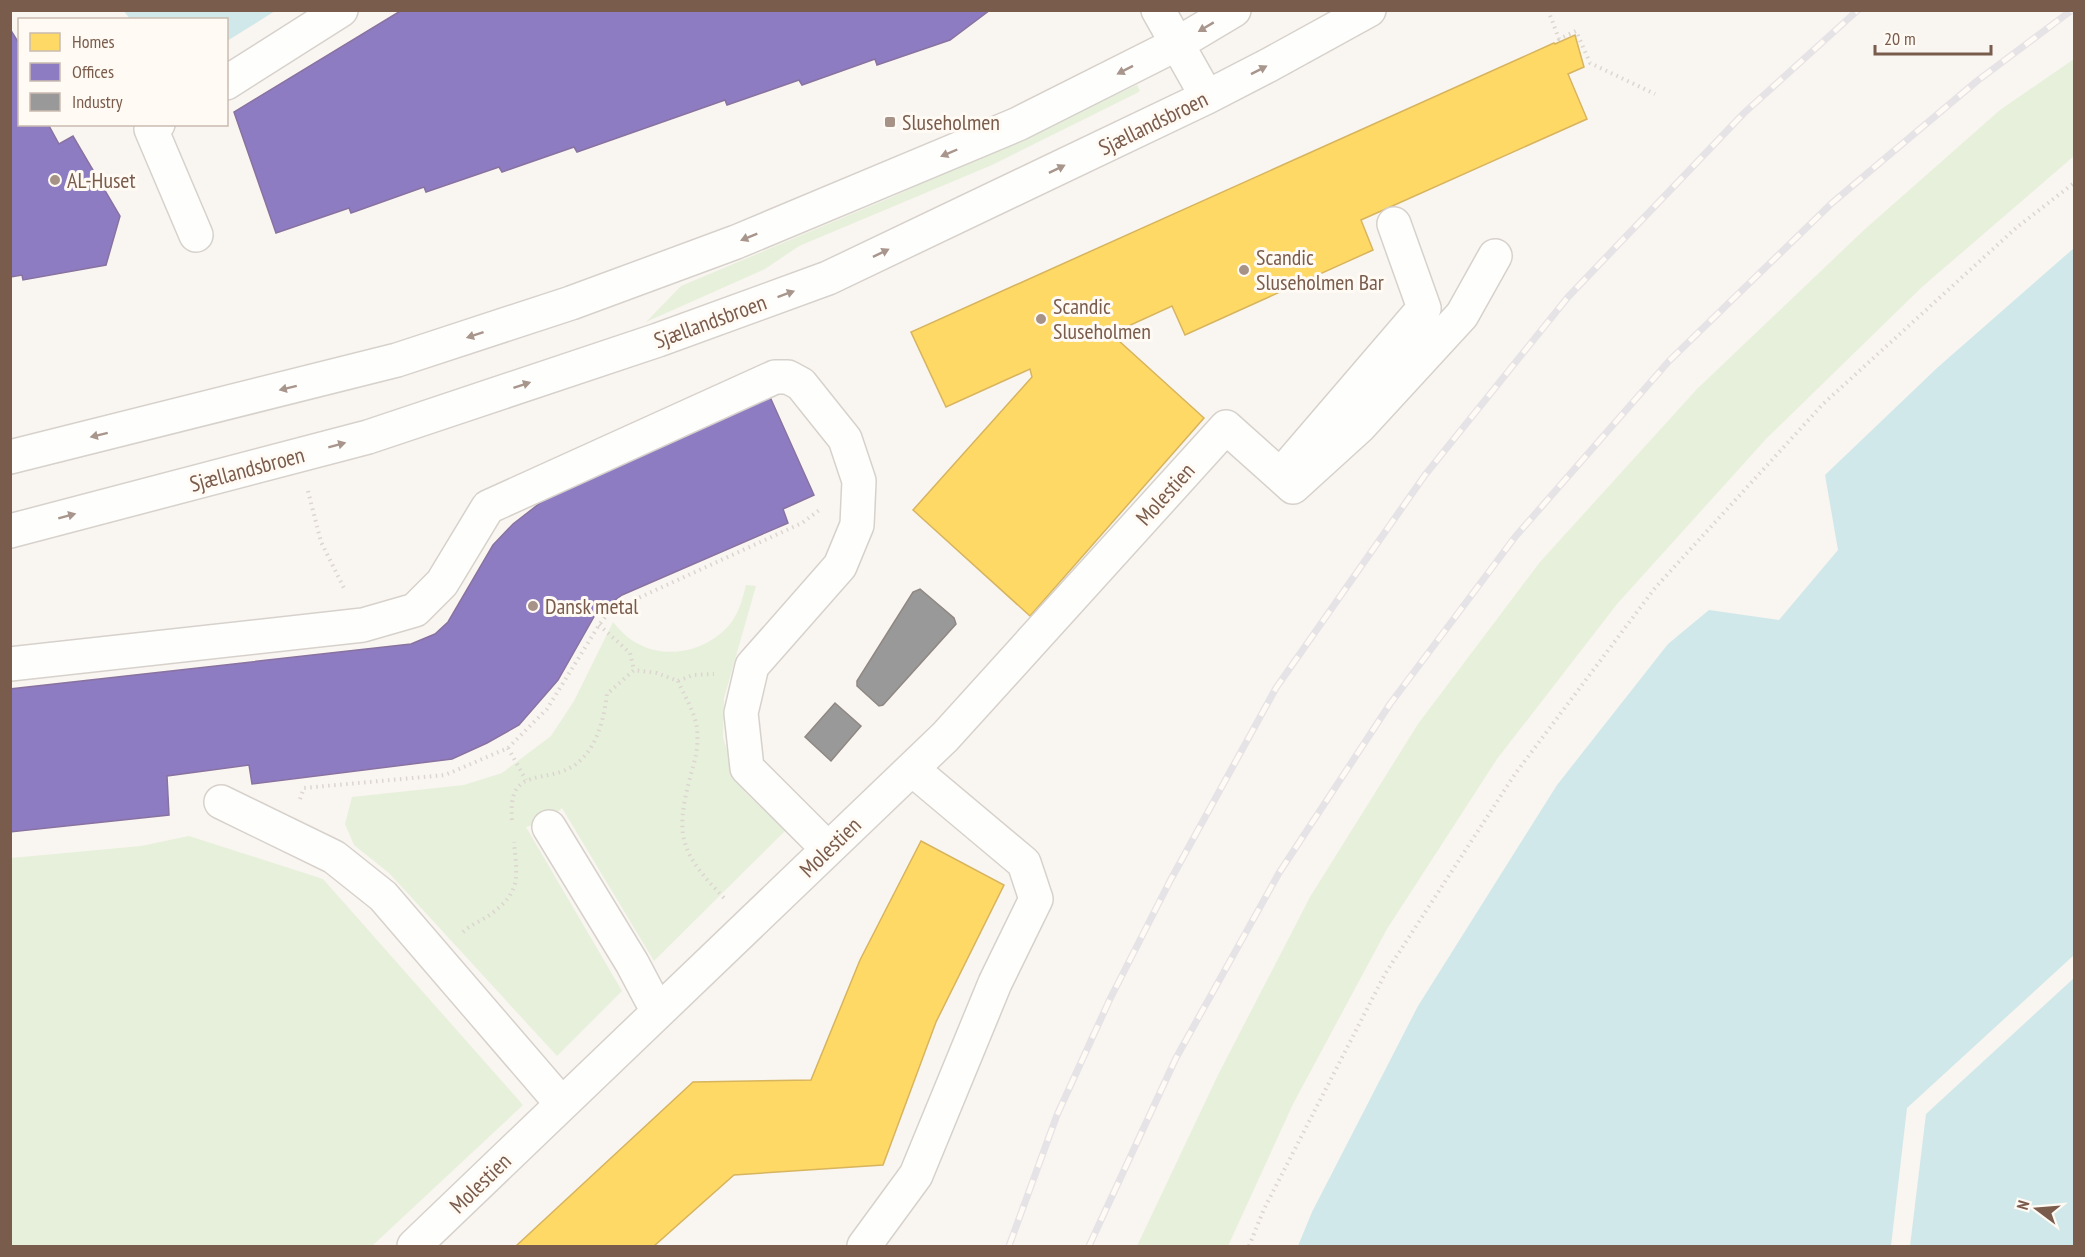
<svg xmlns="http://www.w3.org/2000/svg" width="2085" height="1257" font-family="'PT Sans Narrow',sans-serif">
<rect width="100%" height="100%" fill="#f9f5f0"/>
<path fill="#e7f0db" d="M 2074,59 L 2074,156 L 1922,287 L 1766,439 L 1617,604 L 1497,759 L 1387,929 L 1293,1104 L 1228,1246 L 1137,1246 L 1218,1075 L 1310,897 L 1418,724 L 1540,562 L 1697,389 L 1864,230 L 2000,110 Z
M 1137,85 L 1140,91 L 1137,93 L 992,165 L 799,246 L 765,269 L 646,322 L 681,286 L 892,197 Z
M 746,585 L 756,586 L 724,698 L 723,737 L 731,764 L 746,793 L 785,831 L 654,961 L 562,808 L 548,820 L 526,827 L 622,991 L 557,1056 L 389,873 L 354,845 L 345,824 L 352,797 L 464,785 L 502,773 L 551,736 L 574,701 L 613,622 C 619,629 625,636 633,641 C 666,662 711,651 733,620 C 740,609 743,597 746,585 Z
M 189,836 L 323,879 L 523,1105 L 372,1246 L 11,1246 L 11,858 L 141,846 Z"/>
<path fill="#d0e8ea" d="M 124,11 L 275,11 L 227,41 L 226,20 L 130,19 Z
M 2074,248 L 2074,1246 L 1298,1246 L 1312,1212 L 1418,1006 L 1557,785 L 1668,644 L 1709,610 L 1779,620 L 1838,550 L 1825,475 L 1937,368 Z"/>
<path fill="#f9f5f0" d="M 2074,955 L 2074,978 L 1926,1114 L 1910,1246 L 1891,1246 L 1907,1108 Z"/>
<path fill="#ffd966" stroke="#d7b45e" stroke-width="1.5" d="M 1575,35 L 1584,67 L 1568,74 L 1587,119 L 1361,220 L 1373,250 L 1249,306 L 1185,335 L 1172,306 L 1113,333 L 1118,340 L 1204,418 L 1030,616 L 913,510 L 1032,377 L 1030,369 L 946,407 L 911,332 L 1554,43 L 1555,44 Z
M 921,841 L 1004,885 L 936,1022 L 883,1165 L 734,1175 L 654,1246 L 516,1246 L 693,1082 L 811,1080 L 860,960 Z"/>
<path fill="#8e7cc3" stroke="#8872a0" stroke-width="1.5" d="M 402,10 L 990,10 L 950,40 L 877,65 L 875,59 L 802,85 L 799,80 L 727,105 L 725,100 L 577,152 L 574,147 L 502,172 L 499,167 L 426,192 L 424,187 L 351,213 L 349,208 L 276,233 L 234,112 Z
M 10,29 L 20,45 L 20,124 L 48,124 L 59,144 L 73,136 L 120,216 L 106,265 L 23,280 L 22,275 L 10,277 Z
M 766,388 L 814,495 L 783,509 L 788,523 L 622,595 L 595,615 L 558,680 L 519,725 L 487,743 L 452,759 L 252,784 L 249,765 L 167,776 L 169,815 L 10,832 L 10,689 L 411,644 L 435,634 L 448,622 L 493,545 L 513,524 L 544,500 Z"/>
<path fill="#999" stroke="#908782" stroke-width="1.5" d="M 920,589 L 954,618 L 956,624 L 883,705 L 879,706 L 857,686 L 857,681 L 913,592 Z
M 835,703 L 861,726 L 831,761 L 805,737 Z"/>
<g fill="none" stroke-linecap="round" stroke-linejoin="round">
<defs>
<path id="minor" d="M 1158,10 L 1207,97
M 226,83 L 341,10
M 158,124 L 151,129 L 196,235
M 10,457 L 397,360 L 571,303 L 736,242 L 1018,124 L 1177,44 L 1234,10
M 1285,470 L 1424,308 L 1394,224
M 10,531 L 368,437 L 658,340 L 828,278 L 1207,97 L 1269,65 L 1369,10
M 10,664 L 363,625 L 415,610 L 442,583 L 488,507 L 775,377 L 788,377 L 801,384 L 845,439 L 859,481 L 857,525 L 840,566 L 752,666 L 741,713 L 747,768 L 828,849
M 221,802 L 334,857 L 383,896 L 562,1104
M 549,827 L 632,963 L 658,1012
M 414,1246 L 945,737 L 1226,427 L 1293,487 L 1359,427 L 1462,315 L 1495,256
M 864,1246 L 916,1175 L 995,983 L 1036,899 L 1024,863 L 912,769"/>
</defs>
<use href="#minor" stroke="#d7d1cb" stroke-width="36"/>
<path stroke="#dcd5d0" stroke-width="4" stroke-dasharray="1.5 4.5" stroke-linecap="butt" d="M 1548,10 L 1559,39 L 1576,31 L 1590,63 L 1655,94
M 308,491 L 321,542 L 345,590
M 599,625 L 630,653 L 634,670
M 678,681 C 684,695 695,713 697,728 C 699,747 695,760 690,778 C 674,838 682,854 724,898
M 508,748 L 526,780
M 300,799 L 304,788 L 445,775 L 508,748 L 547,709 L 599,625 L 610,611 L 802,523 L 822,508
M 512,820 C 507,763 547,786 576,764 C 597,748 604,719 607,694 L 634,670 L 657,673 L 678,681 L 693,675 L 714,674
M 463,932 C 471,924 482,921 491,914 C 522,891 517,876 514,842
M 1249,1246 L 1264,1209 L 1385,974 L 1515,774 L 1655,588 L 1823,404 L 2016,228 L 2074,183"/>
<use href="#minor" stroke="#fefefd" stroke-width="33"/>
<defs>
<path id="rail" d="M 1009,1246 L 1057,1115 L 1110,999 L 1170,881 L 1276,688 L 1425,475 L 1568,297 L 1744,113 L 1858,10
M 1089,1246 L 1176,1058 L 1279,873 L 1390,704 L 1515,537 L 1669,361 L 1832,203 L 1977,81 L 2072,10"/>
</defs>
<use href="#rail" stroke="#e6e3e7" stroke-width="7"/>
<use href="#rail" stroke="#fffaf3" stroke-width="4.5" stroke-dasharray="14" stroke-linecap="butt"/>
</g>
<defs><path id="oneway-solid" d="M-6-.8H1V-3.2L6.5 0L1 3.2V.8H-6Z" transform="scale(1.5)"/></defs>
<g fill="#a8958b">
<use href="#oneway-solid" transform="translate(1206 27) rotate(149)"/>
<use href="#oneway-solid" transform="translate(1125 70) rotate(153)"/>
<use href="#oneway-solid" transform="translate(1259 70) rotate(-27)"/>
<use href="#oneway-solid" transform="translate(949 153) rotate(157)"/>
<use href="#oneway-solid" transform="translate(1057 169) rotate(-26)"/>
<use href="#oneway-solid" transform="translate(749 237) rotate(158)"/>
<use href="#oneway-solid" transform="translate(881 253) rotate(-26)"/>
<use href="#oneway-solid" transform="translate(786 294) rotate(-20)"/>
<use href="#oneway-solid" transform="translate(475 335) rotate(162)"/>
<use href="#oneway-solid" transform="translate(522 385) rotate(-18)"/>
<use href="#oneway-solid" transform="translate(288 388) rotate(166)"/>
<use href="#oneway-solid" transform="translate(99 435) rotate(166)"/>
<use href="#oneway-solid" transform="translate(337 445) rotate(-15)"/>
<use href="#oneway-solid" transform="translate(67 516) rotate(-15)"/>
</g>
<g fill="#a69286" stroke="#fffaf3" stroke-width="2">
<rect x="884" y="116" width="12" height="12" rx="3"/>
<circle cx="55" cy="180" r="6"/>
<circle cx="1244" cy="270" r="6"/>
<circle cx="1041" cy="319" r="6"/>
<circle cx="533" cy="606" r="6"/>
</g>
<g text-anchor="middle" stroke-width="6" stroke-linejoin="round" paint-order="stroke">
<g font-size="22" fill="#7a5c4d" stroke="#fffaf3" text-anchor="start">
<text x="902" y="130">Sluseholmen</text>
<text x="67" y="188">AL-Huset</text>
<text x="1256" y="265">Scandic<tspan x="1256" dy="25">Sluseholmen Bar</tspan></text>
<text x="1053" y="314">Scandic<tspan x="1053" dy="25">Sluseholmen</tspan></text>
<text x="545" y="614">Dansk metal</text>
</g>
<g font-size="22" fill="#7a5c4d" stroke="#fffaf3">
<text transform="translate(1153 123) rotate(-26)" y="8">Sjællandsbroen</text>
<text transform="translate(710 321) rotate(-20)" y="8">Sjællandsbroen</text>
<text transform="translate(247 469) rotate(-15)" y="8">Sjællandsbroen</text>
<text transform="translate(1165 494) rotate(-48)" y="8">Molestien</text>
<text transform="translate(830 847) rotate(-44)" y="8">Molestien</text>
<text transform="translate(480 1183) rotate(-44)" y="8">Molestien</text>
</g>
</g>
<rect width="2085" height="1257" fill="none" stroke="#7a5c4d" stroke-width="24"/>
<rect x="18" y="18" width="210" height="108" fill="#fffaf3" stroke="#cabbb1" stroke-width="1.5"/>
<rect x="30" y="33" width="30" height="18" fill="#ffd966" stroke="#cabbb1" stroke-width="1.5"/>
<text x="72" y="48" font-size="18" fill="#7a5c4d">Homes</text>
<rect x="30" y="63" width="30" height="18" fill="#8e7cc3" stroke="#cabbb1" stroke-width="1.5"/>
<text x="72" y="78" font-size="18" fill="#7a5c4d">Offices</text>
<rect x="30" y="93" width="30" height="18" fill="#999999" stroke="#cabbb1" stroke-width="1.5"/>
<text x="72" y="108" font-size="18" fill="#7a5c4d">Industry</text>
<g transform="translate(2037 1209) rotate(286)" stroke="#fffaf3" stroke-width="4.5" paint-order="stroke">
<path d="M0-4.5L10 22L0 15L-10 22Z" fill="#7a5c4d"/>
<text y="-9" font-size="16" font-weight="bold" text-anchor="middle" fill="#7a5c4d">N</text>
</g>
<path d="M1875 45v9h116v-9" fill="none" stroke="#7a5c4d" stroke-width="3"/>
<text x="1884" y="45" font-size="18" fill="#7a5c4d" stroke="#fffaf3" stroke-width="4.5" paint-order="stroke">20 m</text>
</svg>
